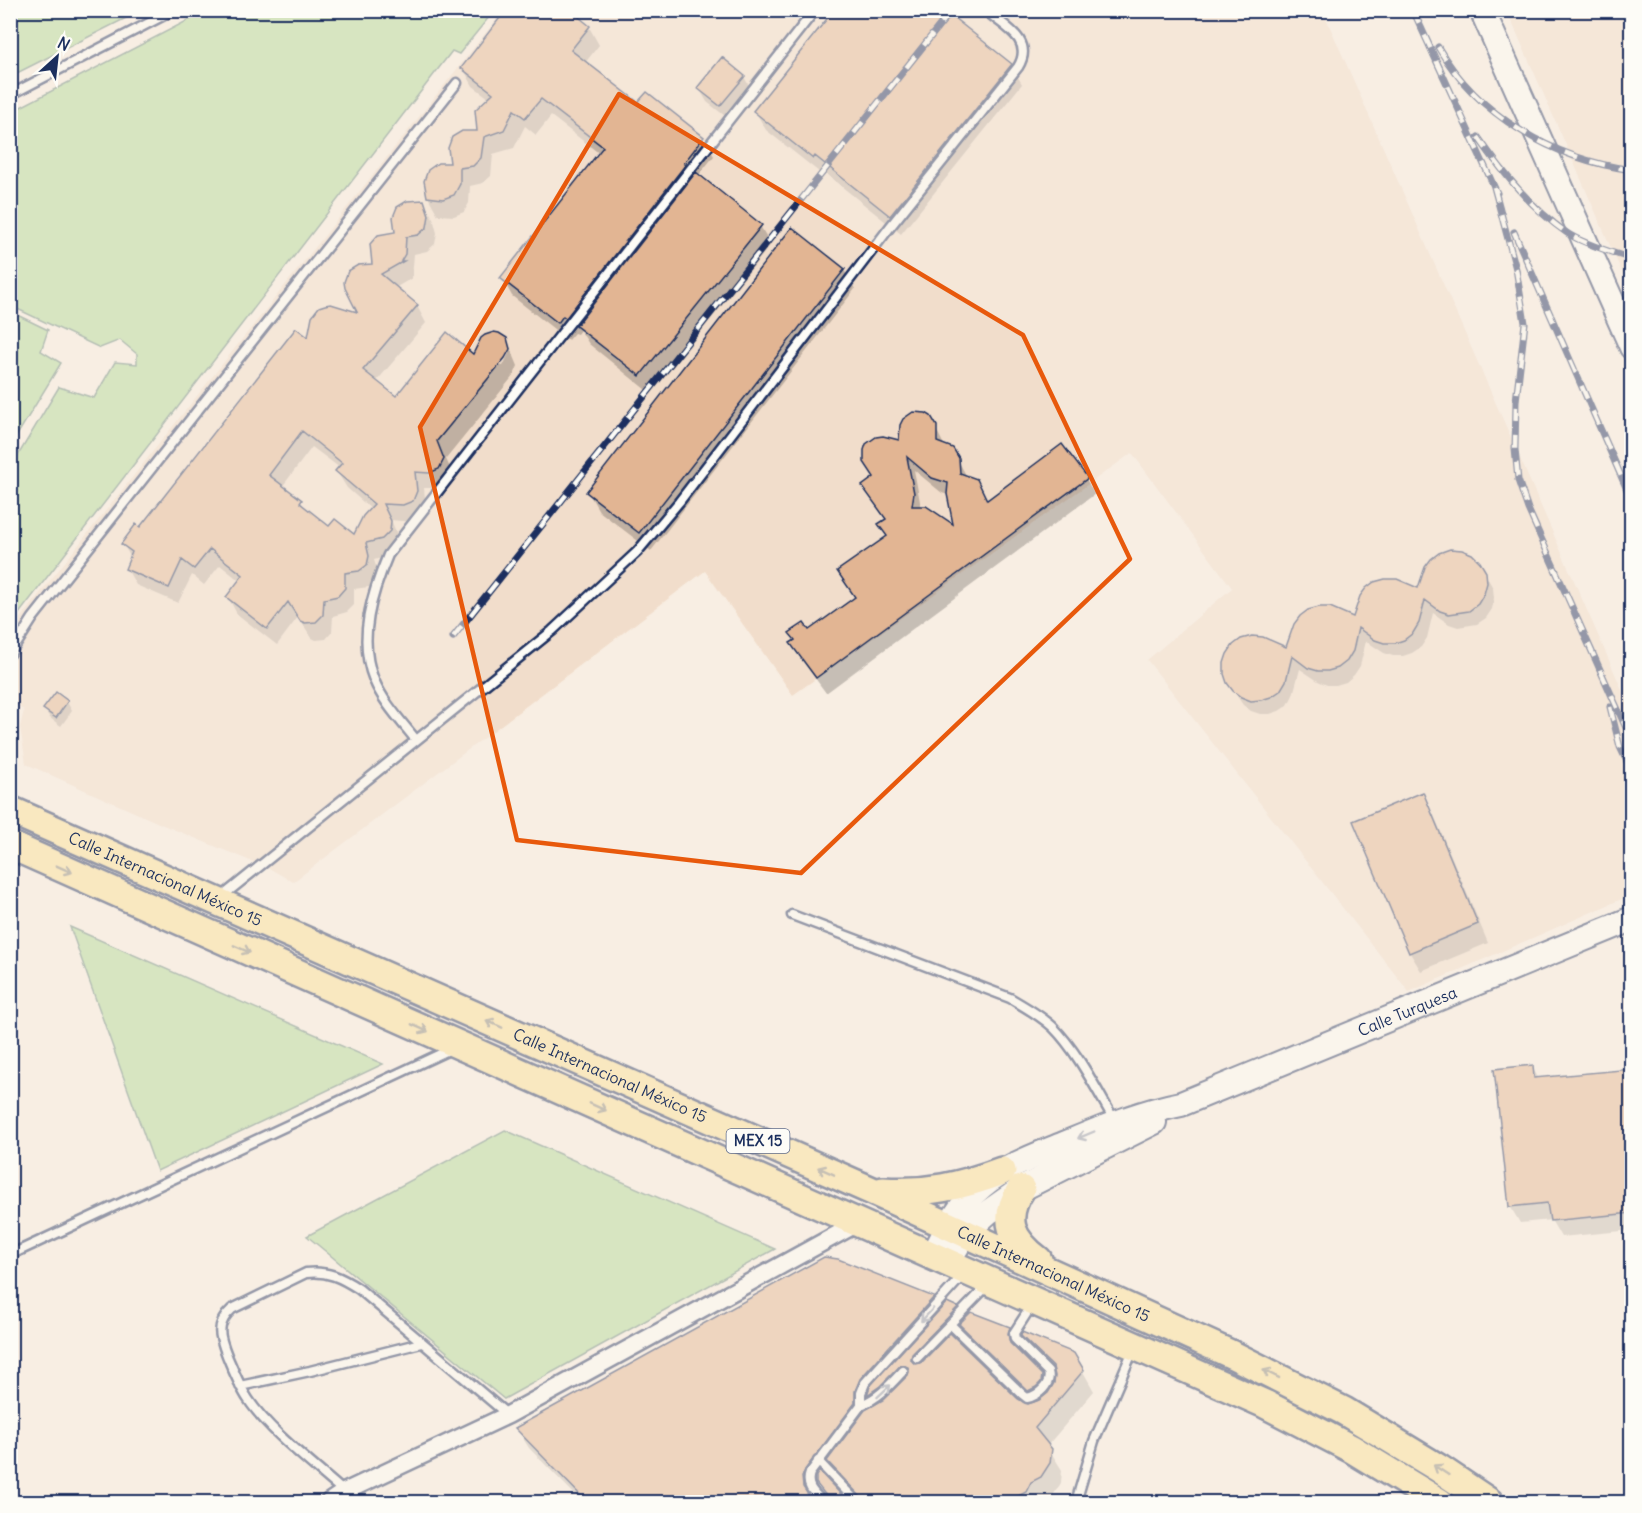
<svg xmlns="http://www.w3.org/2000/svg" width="1642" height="1513" font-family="Delius,sans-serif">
<rect width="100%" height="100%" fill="#f8eee3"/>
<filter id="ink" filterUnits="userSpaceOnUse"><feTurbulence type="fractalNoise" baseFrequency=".0167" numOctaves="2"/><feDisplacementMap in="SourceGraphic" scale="12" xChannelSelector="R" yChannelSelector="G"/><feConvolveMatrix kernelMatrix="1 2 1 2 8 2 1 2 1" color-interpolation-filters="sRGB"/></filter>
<g filter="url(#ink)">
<path fill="#f1ddcb" d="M 503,11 L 1323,11 L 1631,710 L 1631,895 L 1409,992 L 1147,660 L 1232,588 L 1132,453 L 793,695 L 705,571 L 293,882 L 272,870 L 163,825 L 26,764 L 20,727 L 24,710 L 11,704 L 10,631 Z
M 1507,11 L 1631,11 L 1631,293 Z"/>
<path fill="#afda98" stroke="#65847b" stroke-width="1.5" d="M 11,10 L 140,10 L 140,11 L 11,76 Z
M 206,11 L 494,11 L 459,54 L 452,51 L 11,624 L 11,467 L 59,387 L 94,398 L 115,362 L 137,364 L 137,354 L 120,340 L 100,348 L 11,306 L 11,112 Z
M 11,312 L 48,330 L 41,351 L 61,363 L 11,445 Z
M 70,927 L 383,1064 L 157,1171 Z
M 505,1130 L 775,1249 L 504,1399 L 307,1236 Z"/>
<path fill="#0003" fill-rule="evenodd" d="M 1620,10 L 1632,10 L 1632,51 Z
M 589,27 L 599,45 L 585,63 L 639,105 L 647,94 L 703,138 L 714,156 L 698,176 L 760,226 L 771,244 L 651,394 L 589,344 L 580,330 L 577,334 L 574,333 L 568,340 L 512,296 L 502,278 L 600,154 L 551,116 L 536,135 L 525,126 L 514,148 L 493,154 L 491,176 L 483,183 L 470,186 L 469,203 L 464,212 L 454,216 L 438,215 L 428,197 L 451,164 L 478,132 L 489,98 L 473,86 L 463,68 Z
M 1011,65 L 1022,84 L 901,234 L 826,174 L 824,176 L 766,130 L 755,111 Z
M 744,77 L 752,91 L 729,119 L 707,102 L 699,88 Z
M 423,201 L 433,218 L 437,233 L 435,244 L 427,251 L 414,254 L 412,278 L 395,288 L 417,306 L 426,323 L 376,382 L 396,398 L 506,339 L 511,349 L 508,349 L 500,365 L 503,366 L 511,349 L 518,366 L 514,375 L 446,459 L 452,472 L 444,488 L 424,488 L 426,509 L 413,522 L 391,520 L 399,539 L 399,548 L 392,555 L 374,560 L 378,573 L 376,582 L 369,587 L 354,589 L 354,605 L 347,612 L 333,616 L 332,632 L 326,639 L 316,640 L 312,638 L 298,617 L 277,645 L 237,614 L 228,597 L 240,581 L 220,565 L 204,585 L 192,575 L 178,603 L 136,585 L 127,569 L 131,558 L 123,544 L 140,529 L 309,340 L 359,314 L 373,265 ZM 312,447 L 340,468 L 337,472 L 347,488 L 371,509 L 355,537 L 329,528 L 305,509 L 301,501 L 282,487 Z
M 844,270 L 855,289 L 651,551 L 599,511 L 588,492 Z
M 930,417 L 945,447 L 952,449 L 967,477 L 976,480 L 988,501 L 1086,479 L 1095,494 L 826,693 L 801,659 L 792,644 L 796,642 L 791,634 L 809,632 L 856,598 L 839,572 L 887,536 L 880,525 L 886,520 L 864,486 L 875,478 L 900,442 ZM 914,470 L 942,493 L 948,495 L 955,527 L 921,507 Z
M 1479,563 L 1493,588 L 1494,598 L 1492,609 L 1486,618 L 1477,624 L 1458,627 L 1449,624 L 1433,613 L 1427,638 L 1421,647 L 1412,653 L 1403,656 L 1393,656 L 1384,653 L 1366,641 L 1360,666 L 1354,675 L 1346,682 L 1336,685 L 1327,685 L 1318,681 L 1300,669 L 1293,695 L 1288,705 L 1279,711 L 1270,714 L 1260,714 L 1251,711 L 1243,705 L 1228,683 L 1287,649 Z
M 67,702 L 72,711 L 61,726 L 50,718 L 45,710 Z
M 1422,794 L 1433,813 L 1488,943 L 1421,971 L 1410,953 L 1355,822 Z
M 1532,1067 L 1539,1079 L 1632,1070 L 1632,1230 L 1561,1237 L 1551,1220 L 1520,1223 L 1510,1206 Z
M 838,1260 L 933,1298 L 941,1311 L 957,1308 L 964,1321 L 1009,1329 L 1020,1347 L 1018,1353 L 1041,1376 L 1050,1392 L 1055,1384 L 1056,1378 L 1034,1356 L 1023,1336 L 1073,1354 L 1094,1391 L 1047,1446 L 1062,1470 L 1061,1483 L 1052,1497 L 1042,1502 L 861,1502 L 840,1481 L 832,1467 L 824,1479 L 847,1502 L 828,1502 L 819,1486 L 815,1490 L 813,1502 L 582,1502 L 529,1448 L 517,1429 ZM 965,1331 L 972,1343 L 1034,1404 L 1028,1406 L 1017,1400 L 956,1340 ZM 871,1398 L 875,1406 L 866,1412 Z"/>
<path fill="#e2b593" stroke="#1b2f5e" stroke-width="1.5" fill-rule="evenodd" d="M 506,10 L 570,10 L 590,26 L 571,50 L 638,102 L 647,92 L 704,137 L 684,163 L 686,164 L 566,318 L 563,316 L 558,323 L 500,278 L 603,147 L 541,99 L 525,118 L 514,110 L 504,130 L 484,137 L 481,158 L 473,166 L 460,168 L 460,184 L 454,195 L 443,199 L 427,197 L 424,181 L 428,170 L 438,163 L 450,163 L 448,148 L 452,137 L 462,131 L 477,131 L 475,110 L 493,93 L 461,68 Z
M 834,10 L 944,10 L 1012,64 L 890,216 L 815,156 L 813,159 L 753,111 Z
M 722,57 L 745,76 L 720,106 L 697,88 Z
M 696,172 L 762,225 L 640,376 L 576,326 Z
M 424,200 L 429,215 L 427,227 L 418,235 L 406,237 L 405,254 L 401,261 L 404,261 L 381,274 L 418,305 L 363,370 L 396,396 L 447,332 L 473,354 L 481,338 L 485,335 L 494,332 L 499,333 L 507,338 L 510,349 L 505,358 L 437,441 L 444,459 L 439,469 L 429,473 L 415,472 L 417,491 L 413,501 L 403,505 L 383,504 L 391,521 L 390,531 L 382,539 L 366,543 L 369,556 L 367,565 L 359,571 L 345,573 L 345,588 L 338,596 L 324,599 L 323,615 L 316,622 L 305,623 L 300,621 L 288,602 L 267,629 L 226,597 L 243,575 L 210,549 L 194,569 L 182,560 L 169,588 L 125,569 L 132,552 L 121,544 L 136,524 L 140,527 L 296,328 L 308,337 L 312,316 L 319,307 L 325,305 L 331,304 L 357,312 L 345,288 L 344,282 L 348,271 L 358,265 L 372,264 L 370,244 L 378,235 L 395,232 L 393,217 L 397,207 L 407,201 ZM 302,431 L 342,463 L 335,471 L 374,504 L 363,516 L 354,534 L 335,519 L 329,526 L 300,503 L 302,500 L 269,475 Z
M 792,227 L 845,269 L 639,533 L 586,492 Z
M 913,412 L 926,413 L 931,416 L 937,426 L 937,442 L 953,448 L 959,458 L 960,473 L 977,479 L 987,500 L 1062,444 L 1088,478 L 816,678 L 790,643 L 795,640 L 789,633 L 804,623 L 809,630 L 855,597 L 837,571 L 887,536 L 878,524 L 886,519 L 862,486 L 874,477 L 864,462 L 864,450 L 866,444 L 876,437 L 883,436 L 899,440 L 900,425 L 903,419 ZM 907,457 L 932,478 L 948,483 L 947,494 L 953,524 L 926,506 L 912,506 L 914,493 Z
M 1450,549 L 1462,550 L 1472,554 L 1480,562 L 1486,572 L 1487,583 L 1484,594 L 1478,604 L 1469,611 L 1449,614 L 1440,611 L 1425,600 L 1419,623 L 1413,633 L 1404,640 L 1395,643 L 1384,643 L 1375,640 L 1358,628 L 1353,651 L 1347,661 L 1338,668 L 1328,671 L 1318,671 L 1308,668 L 1292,656 L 1286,681 L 1280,691 L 1271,697 L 1261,700 L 1251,701 L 1241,697 L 1233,691 L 1227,683 L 1224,674 L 1224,663 L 1227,654 L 1233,645 L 1241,639 L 1252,636 L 1263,637 L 1286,647 L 1294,624 L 1300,616 L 1308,610 L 1319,607 L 1330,607 L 1353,617 L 1360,596 L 1366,588 L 1374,582 L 1385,579 L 1397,579 L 1418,588 L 1425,567 L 1431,559 L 1439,553 Z
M 56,692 L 68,701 L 56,718 L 43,709 Z
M 1423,792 L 1478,924 L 1409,953 L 1353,821 Z
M 1533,1065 L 1534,1078 L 1632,1069 L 1632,1213 L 1550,1221 L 1547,1203 L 1509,1207 L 1494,1069 Z
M 824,1257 L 838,1259 L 934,1297 L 860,1379 L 855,1391 L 855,1403 L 805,1470 L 802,1477 L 803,1487 L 814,1503 L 588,1503 L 515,1428 Z
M 947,1302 L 958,1307 L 912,1354 L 911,1360 L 915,1364 L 922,1362 L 950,1333 L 1018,1399 L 1028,1404 L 1039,1400 L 1048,1393 L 1054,1383 L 1055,1376 L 1053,1367 L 1021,1336 L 1022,1332 L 1074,1353 L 1084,1370 L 1035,1428 L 1052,1449 L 1050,1463 L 1041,1477 L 1031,1482 L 1026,1492 L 1005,1503 L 863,1503 L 862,1498 L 827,1461 L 865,1410 L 883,1400 L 908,1375 L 909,1372 L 908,1367 L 901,1365 L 880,1386 L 867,1395 L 870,1386 Z
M 971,1312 L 1010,1327 L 1008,1334 L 1010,1343 L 1042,1375 L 1041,1382 L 1036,1387 L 1028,1391 L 1026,1389 L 959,1324 Z
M 819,1471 L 849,1503 L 829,1503 L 828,1498 L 816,1483 L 816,1476 Z"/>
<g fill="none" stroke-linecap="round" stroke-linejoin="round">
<defs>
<path id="lane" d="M 10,95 L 174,10
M 10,654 L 33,618 L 457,83
M 416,740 C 401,721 383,702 374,680 C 357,639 372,593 388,555 L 815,10
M 219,899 L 552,631 L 637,552 L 679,502 L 890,227 L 1018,67 C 1035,40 1004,26 985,10
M 792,915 L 1010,998 C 1025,1007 1040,1015 1053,1027 C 1078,1052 1097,1091 1115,1121
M 10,1255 L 453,1048
M 950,1324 L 1022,1394 L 1027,1398 C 1038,1396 1052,1384 1048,1372 L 1015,1339 L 1014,1333 L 1032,1305
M 917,1358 L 988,1285
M 240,1386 L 310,1371 L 421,1343
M 861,1405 L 861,1393 L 865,1383 L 964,1274
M 818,1461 L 857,1502
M 344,1492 C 315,1466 269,1431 248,1399 C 240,1387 234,1372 228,1358 C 220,1338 214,1325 232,1309 L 306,1273 C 327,1270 342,1278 359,1289 L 508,1415
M 823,1502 C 814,1493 805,1486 810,1473 L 861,1405 C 879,1398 890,1385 903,1371
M 1076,1502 L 1094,1441 L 1134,1348"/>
<path id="street" d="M 329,1502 L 344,1492 L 508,1415 L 858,1223"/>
<g id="secondary">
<path d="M 1482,10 L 1632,347"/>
<path id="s1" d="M 933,1257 C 945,1230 959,1205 982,1186 C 1006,1166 1035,1156 1064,1144 C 1103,1128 1140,1112 1181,1104 L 1632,919"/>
<path d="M 947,1263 L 965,1233 L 987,1213 L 1021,1189 L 1154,1122"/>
</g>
<g id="primary">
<path id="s2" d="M 10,810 L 870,1190 L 1235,1356 L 1344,1411 L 1440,1469 L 1489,1502"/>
<path d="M 10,845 L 1265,1404 L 1352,1449 L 1439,1502"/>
<path d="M 1021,1189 C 1001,1220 1012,1240 1038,1260"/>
<path d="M 883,1191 C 925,1194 962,1186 1002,1171"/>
</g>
</defs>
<use href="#lane" stroke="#1b2f5e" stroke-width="13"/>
<use href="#street" stroke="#1b2f5e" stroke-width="21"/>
<use href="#secondary" stroke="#1b2f5e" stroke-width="28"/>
<use href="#primary" stroke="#1b2f5e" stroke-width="32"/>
<use href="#lane" stroke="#fdfcf7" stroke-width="8"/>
<use href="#street" stroke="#fdfcf7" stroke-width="16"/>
<use href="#secondary" stroke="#fdfcf7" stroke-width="24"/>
<use href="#primary" stroke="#fadf96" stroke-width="27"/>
<defs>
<path id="rail" d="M 1413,10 L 1497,193
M 1438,47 C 1478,116 1553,159 1632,170
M 1478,137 C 1503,173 1531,208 1567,233 C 1581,243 1614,253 1632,259
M 1494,187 L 1516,269 L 1525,323 L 1516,401 L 1515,449 L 1518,480 L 1528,509 L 1632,741
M 1514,232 L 1632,501
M 453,637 L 952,10
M 1610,707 L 1620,747 L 1632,772"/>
</defs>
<use href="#rail" stroke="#1b2f5e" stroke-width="7"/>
<use href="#rail" stroke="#fdfcf7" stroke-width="4.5" stroke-dasharray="14" stroke-linecap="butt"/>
</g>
<defs><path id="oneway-shaft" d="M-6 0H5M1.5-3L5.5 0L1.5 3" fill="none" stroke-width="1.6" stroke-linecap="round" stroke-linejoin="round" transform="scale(1.5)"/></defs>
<g stroke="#8a877a">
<use href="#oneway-shaft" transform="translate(64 869) rotate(24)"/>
<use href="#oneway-shaft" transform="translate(242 949) rotate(24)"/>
<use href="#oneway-shaft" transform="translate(494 1024) rotate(-156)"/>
<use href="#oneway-shaft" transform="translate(420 1028) rotate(24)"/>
<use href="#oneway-shaft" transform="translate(598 1107) rotate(24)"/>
<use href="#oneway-shaft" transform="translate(826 1171) rotate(-156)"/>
<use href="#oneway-shaft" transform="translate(1271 1374) rotate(-154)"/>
<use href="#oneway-shaft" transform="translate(1441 1470) rotate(-147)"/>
</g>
<g stroke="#8c96aa">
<use href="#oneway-shaft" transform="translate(1086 1135) rotate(157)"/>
<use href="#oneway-shaft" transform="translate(927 1315) rotate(133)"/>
<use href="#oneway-shaft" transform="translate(884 1391) rotate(-43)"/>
</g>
</g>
<path d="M0 0H1642V1513H0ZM 619,94 L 1023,335 L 1130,559 L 801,873 L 517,840 L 420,427 Z" fill="#f8eee3" fill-opacity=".55" fill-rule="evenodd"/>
<path fill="none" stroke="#e8590c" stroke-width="4.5" stroke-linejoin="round" d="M 619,94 L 1023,335 L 1130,559 L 801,873 L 517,840 L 420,427 Z"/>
<g text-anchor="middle" stroke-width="4.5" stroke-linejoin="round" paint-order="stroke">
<rect fill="#fdfcf7" stroke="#5f6c8c" stroke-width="1.5" x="726.5" y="1129" width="63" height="24" rx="4.5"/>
<g font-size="15" font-weight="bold" fill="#1b2f5e">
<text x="758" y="1146">MEX 15</text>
</g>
<g font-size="16" fill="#1b2f5e" stroke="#fdfcf7">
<text dy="6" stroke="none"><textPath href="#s2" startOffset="170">Calle Internacional México 15</textPath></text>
<text dy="6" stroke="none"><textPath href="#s1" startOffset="548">Calle Turquesa</textPath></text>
<text dy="6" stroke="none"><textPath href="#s2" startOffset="656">Calle Internacional México 15</textPath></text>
<text dy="6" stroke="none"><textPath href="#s2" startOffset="1142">Calle Internacional México 15</textPath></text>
</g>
</g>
<rect width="1642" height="1513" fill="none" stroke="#fdfcf7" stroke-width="36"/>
<rect x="18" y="18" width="1606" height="1477" fill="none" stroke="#1b2f5e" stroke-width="2" filter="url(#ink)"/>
<g transform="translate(57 57) rotate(27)" stroke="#fdfcf7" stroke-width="4.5" paint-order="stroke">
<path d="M0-4.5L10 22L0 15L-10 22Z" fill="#1b2f5e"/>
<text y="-9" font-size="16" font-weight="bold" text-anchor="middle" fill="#1b2f5e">N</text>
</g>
</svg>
